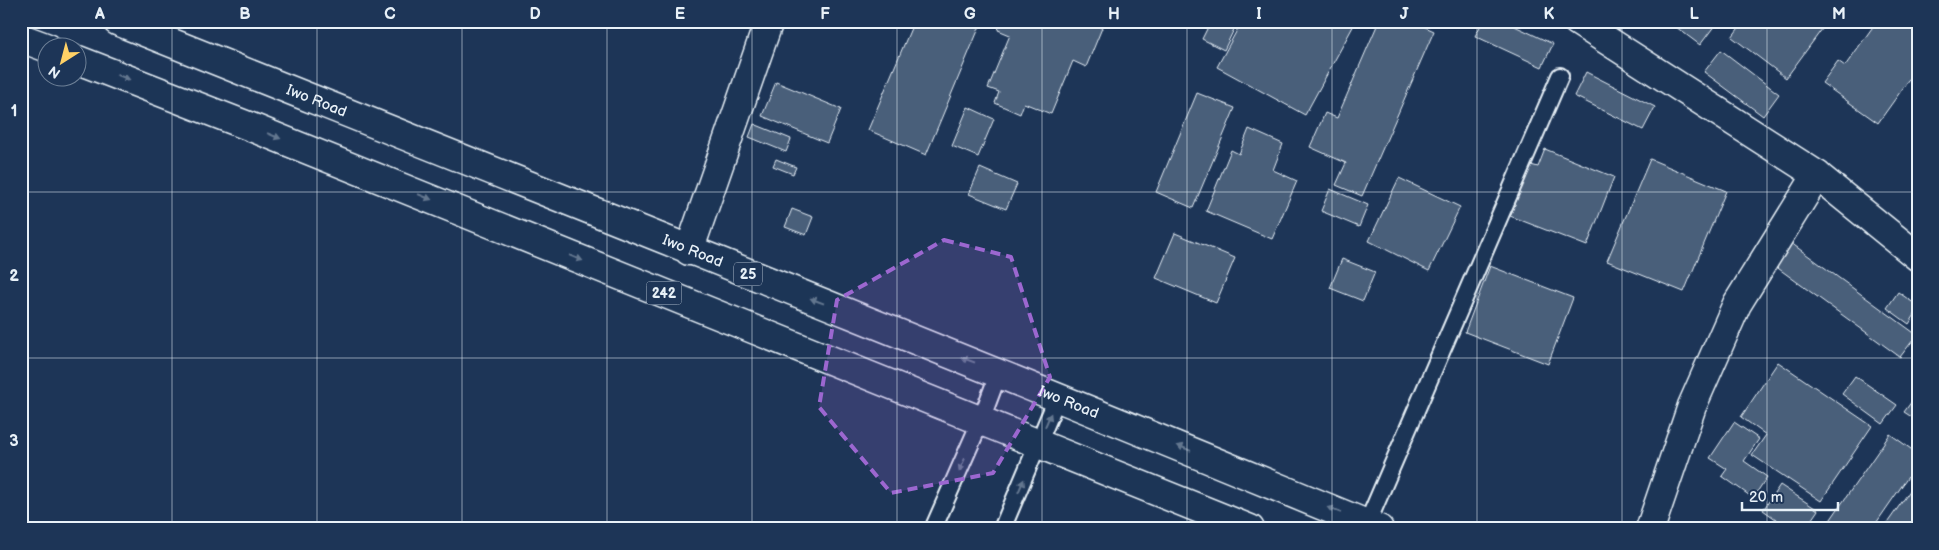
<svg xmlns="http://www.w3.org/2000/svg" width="1939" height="550" viewBox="0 0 1939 550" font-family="'Balsamiq Sans',sans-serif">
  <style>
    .building { fill: #495e7a; stroke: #e8f1f8 }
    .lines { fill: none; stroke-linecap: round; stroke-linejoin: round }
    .lane-casing { stroke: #e8f1f8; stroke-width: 20 }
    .street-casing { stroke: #e8f1f8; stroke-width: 31 }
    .primary-casing { stroke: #e8f1f8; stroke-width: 31 }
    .lane { stroke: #1d3557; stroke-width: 16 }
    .street { stroke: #1d3557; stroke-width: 28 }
    .primary { stroke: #1d3557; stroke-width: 28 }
    .oneway { fill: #64778f }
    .marked { fill: #9c67d0; fill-opacity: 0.2; stroke: #9c67d0; stroke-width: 4; stroke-dasharray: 10 6; stroke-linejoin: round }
    .grid { fill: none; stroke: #e8f1f8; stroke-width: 1; stroke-opacity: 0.55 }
    .labels { text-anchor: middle; stroke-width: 4; stroke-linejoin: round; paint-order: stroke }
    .shield { fill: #1d3557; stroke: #abb9c8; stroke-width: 1 }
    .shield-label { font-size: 14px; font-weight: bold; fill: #e8f1f8 }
    .street-label { font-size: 15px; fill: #e8f1f8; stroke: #1d3557 }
    .neatline { fill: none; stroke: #e8f1f8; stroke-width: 2 }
    .grid-label { font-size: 16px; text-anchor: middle; font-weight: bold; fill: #e8f1f8 }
  </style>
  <rect width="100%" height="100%" fill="#1d3557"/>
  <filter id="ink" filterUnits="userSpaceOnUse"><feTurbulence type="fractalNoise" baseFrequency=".02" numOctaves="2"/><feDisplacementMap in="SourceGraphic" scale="10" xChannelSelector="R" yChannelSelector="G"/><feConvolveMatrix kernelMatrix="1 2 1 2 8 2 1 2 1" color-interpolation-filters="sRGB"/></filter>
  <g filter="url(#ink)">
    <!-- building -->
    <g class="building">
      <polygon points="914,21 982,21 926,155 868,130"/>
      <polygon points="1001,21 1088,21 1102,28 1086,67 1073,61 1051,114 1024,103 1020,114 995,103 999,92 988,88 1010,35 998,30"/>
      <polygon points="1211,21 1238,21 1224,50 1202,39"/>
      <polygon points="1242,21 1356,21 1305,115 1217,67"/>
      <polygon points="1379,21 1412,21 1434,31 1362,196 1336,185 1346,163 1310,147 1325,113 1337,118"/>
      <polygon points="1483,21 1504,21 1553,44 1542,67 1475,36"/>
      <polygon points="1668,21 1718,21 1700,45"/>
      <polygon points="1744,21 1828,21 1786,78 1732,37"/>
      <polygon points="1877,21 1918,21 1918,67 1878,123 1822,83 1838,61 1845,66"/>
      <polygon points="1721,50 1779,94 1763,116 1704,72"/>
      <polygon points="1586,72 1655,107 1643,130 1574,96"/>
      <polygon points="776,82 841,109 827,143 762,116"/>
      <polygon points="1197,93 1235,108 1193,208 1156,192"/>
      <polygon points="968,107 994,119 978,157 952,146"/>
      <polygon points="754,124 791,139 786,152 749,137"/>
      <polygon points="1249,129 1283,144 1273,170 1297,181 1272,239 1206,211 1231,150 1239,154"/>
      <polygon points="1545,149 1614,177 1587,246 1510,216 1531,165 1538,167"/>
      <polygon points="776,159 796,167 793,174 773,166"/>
      <polygon points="1650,159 1726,191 1684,292 1607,261"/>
      <polygon points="980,168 1017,184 1006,209 969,194"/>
      <polygon points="1399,178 1460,207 1429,271 1369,241"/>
      <polygon points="1330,189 1368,205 1359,227 1321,211"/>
      <polygon points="792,209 813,217 806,235 785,227"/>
      <polygon points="1175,233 1235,258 1216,303 1156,278"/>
      <polygon points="1791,243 1917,335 1900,357 1775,266"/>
      <polygon points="1342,259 1375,272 1363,301 1330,288"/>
      <polygon points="1490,266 1573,298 1548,364 1465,332"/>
      <polygon points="1898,292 1918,306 1918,310 1909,324 1887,308"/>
      <polygon points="1778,362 1872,426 1821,501 1752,455 1766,435 1741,417"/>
      <polygon points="1855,376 1897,405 1883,424 1842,394"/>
      <polygon points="1918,393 1918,421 1904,412"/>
      <polygon points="1734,422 1759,439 1744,461 1767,477 1753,498 1722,476 1727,469 1710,458"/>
      <polygon points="1890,434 1918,454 1918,529 1883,529 1916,482 1908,477 1872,529 1824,529"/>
      <polygon points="1780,485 1818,510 1805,529 1790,529 1763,510"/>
    </g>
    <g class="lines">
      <defs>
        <g id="lane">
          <polyline points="1367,524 1560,76"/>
          <polyline points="933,529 981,420 999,372"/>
          <polyline points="1002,529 1058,396"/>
        </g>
        <g id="street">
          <polyline points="1577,21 1817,175 1918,257"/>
          <polyline points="689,251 769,21"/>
          <polyline points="1650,529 1692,406 1737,304 1817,175"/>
        </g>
        <g id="primary">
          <path id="s1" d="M117,21C538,189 960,356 1379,529"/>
          <polyline points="21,38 48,48"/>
          <polyline points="78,60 256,129 1250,529"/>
        </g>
      </defs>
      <!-- lane casing -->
      <use href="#lane" class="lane-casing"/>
      <!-- street casing -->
      <use href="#street" class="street-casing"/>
      <!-- primary casing -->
      <use href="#primary" class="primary-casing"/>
      <!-- lane -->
      <use href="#lane" class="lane"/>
      <!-- street -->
      <use href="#street" class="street"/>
      <!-- primary -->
      <use href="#primary" class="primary"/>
    </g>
    <!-- one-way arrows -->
    <defs><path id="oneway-solid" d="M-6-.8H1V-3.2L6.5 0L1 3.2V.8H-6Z" transform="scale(1.25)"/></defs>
    <g class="oneway">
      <use href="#oneway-solid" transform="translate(123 77) rotate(21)"/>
      <use href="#oneway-solid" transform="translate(274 136) rotate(22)"/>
      <use href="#oneway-solid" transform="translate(425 197) rotate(22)"/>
      <use href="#oneway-solid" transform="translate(576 258) rotate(22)"/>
      <use href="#oneway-solid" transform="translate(817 301) rotate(-159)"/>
      <use href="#oneway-solid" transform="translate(968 360) rotate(-159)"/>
      <use href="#oneway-solid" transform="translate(1048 420) rotate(-67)"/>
      <use href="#oneway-solid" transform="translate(1184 448) rotate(-158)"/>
      <use href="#oneway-solid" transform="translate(962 465) rotate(114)"/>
      <use href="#oneway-solid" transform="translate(1021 486) rotate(-67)"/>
      <use href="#oneway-solid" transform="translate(1334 510) rotate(-158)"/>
    </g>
  </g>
  <!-- marked area -->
  <path class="marked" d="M944,240L1011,257L1050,377L993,473L891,493L819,407L837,300Z"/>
  <!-- grid -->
  <path class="grid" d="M172,21V529M317,21V529M462,21V529M607,21V529M752,21V529M897,21V529M1042,21V529M1187,21V529M1332,21V529M1477,21V529M1622,21V529M1767,21V529M21,192H1918M21,358H1918"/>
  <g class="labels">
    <!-- shield labels -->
    <g class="shield">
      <rect x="734" y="262.5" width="28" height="23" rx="4"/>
      <rect x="646.5" y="281.5" width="35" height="23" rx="4"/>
    </g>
    <g class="shield-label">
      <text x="748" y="279">25</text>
      <text x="664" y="298">242</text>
    </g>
    <!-- street labels -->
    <g class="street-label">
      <text dy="5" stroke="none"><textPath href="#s1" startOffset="215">Iwo Road</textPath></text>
      <text dy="5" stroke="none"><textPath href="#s1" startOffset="620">Iwo Road</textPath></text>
      <text dy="5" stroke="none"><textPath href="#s1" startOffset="1025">Iwo Road</textPath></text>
    </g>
  </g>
  <!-- margin -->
  <rect width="1939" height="550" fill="none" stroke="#1d3557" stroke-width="55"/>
  <!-- north arrow -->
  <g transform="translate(62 62) rotate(216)"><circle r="24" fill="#1d3557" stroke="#6e8097"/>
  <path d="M0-4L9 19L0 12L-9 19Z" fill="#ffd166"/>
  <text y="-8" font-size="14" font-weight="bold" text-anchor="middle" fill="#e8f1f8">N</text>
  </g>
  <!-- scale -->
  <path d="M1742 502v8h96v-8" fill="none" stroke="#e8f1f8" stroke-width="2.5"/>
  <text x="1749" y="502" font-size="15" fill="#e8f1f8" stroke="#1d3557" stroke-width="4" paint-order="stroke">20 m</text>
  <rect x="28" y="28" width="1884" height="494" class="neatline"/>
  <g class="grid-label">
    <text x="100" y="19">A</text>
    <text x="245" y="19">B</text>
    <text x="390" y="19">C</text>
    <text x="535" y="19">D</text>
    <text x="680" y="19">E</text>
    <text x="825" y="19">F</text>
    <text x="970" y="19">G</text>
    <text x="1114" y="19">H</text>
    <text x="1259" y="19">I</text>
    <text x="1404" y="19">J</text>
    <text x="1549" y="19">K</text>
    <text x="1694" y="19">L</text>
    <text x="1839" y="19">M</text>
    <text x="14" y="116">1</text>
    <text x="14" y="281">2</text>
    <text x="14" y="446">3</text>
  </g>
</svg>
